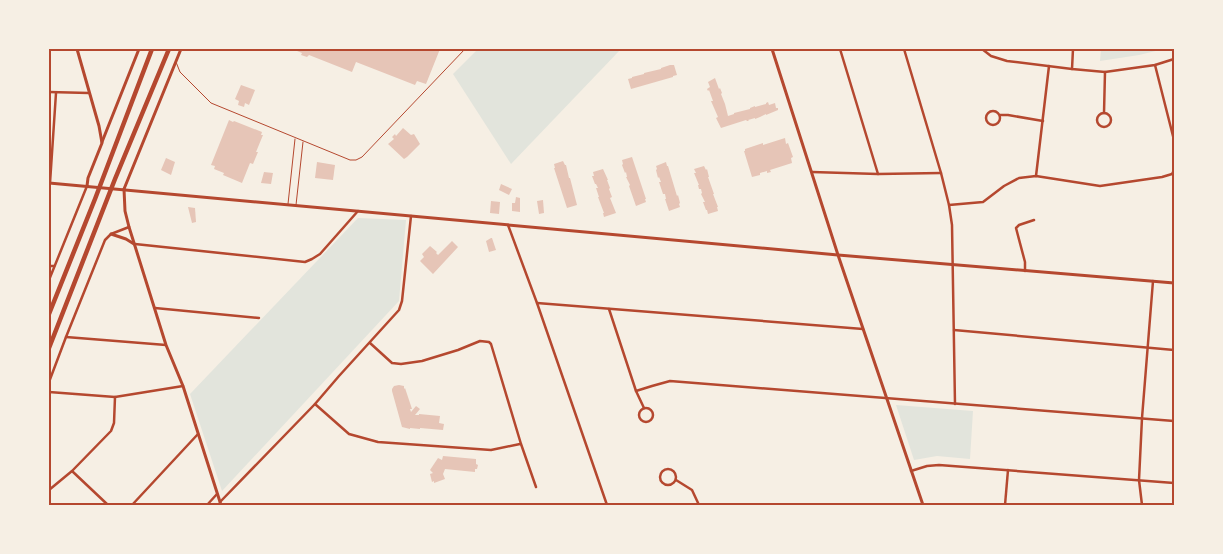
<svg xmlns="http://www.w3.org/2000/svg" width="1223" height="554" viewBox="0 0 1223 554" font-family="'Fira Sans Condensed',sans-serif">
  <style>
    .green { fill: #e2e4dc }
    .building { fill: #e6c5b7 }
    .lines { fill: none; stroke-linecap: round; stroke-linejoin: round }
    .service { stroke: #b5482f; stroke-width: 1 }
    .minor { stroke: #b5482f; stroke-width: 2.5 }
    .tertiary { stroke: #b5482f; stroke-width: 3 }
    .secondary { stroke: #b5482f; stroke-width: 3 }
    .motorway { stroke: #b5482f; stroke-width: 4.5 }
    .neatline { fill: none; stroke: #b5482f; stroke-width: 2 }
  </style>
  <rect width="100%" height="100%" fill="#f6efe4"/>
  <!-- green -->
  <g class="green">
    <polygon points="478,49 621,49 511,164 453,74"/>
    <polygon points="1101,49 1164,49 1139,55 1100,61"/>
    <polygon points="358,218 406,220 399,301 222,491 190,394"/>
    <polygon points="896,405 973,411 970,459 937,456 914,460"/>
  </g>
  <!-- building -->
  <g class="building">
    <polygon points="292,49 440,49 426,84 417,81 415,85 356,62 352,72 309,55 307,57 301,55 302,53"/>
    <polygon points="670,65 674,65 677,75 673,76 673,77 631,89 628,79 632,78 632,77 644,74 644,73 661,69 661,68"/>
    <polygon points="715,78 719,89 720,88 722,93 721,94 725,104 728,116 734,114 734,113 750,109 750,108 755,106 755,107 766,104 766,103 768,102 769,105 775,103 776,108 778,108 778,110 766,115 766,114 760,117 755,119 755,118 748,120 749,121 747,121 746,120 721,128 716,118 718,117 711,101 713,101 709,90 708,91 707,89 710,87 708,82"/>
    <polygon points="241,85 255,90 249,105 245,103 244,107 238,105 239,101 235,99"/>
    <polygon points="229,120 233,122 234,121 262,132 261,135 263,135 256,152 258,152 253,164 250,163 242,183 223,175 224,173 214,169 215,166 211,165"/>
    <polygon points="403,128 411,135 414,134 420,144 407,157 404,159 388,144 394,139 392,137 395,134 396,136"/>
    <polygon points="785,138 786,144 788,143 793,157 791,158 792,163 770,170 771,172 767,173 767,171 760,173 760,175 752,177 744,151 745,151 745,149 763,143 763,145"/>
    <polygon points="632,157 646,199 645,199 646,202 636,206 629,186 630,185 626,177 627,177 626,172 625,173 622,165 623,164 622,160"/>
    <polygon points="166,158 175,162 171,175 161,170"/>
    <polygon points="563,161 565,165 566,165 569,178 570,178 577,205 567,208 554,168 555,168 554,164"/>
    <polygon points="317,162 335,165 333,180 315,178"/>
    <polygon points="666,162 667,166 668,166 677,196 678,195 680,203 679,204 680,207 669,211 665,199 666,199 665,194 663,194 659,182 661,182 659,177 658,178 656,170 657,169 656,166"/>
    <polygon points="704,166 706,170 707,169 709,177 708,177 714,194 713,194 718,207 717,207 718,211 708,214 707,210 706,210 703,202 705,202 701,194 702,193 701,189 699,189 698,185 699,185 694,173 696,173 694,169"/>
    <polygon points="603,169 608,180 607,180 610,188 609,189 612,197 610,198 616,213 604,217 603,213 604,213 598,197 599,197 596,188 598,188 596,184 595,184 592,176 594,176 593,172"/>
    <polygon points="264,172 273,173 271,184 261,183"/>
    <polygon points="501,184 512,189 509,195 499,190"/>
    <polygon points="516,197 520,198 520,212 512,211 512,203 515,203"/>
    <polygon points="543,200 544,213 539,214 537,201"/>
    <polygon points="491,201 500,202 499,214 490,213"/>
    <polygon points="188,207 195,208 196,222 192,223"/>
    <polygon points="491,238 492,238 496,250 489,252 486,241"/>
    <polygon points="452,241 458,247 433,274 420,261 424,257 422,254 430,246 437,252 436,253 438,255"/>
    <polygon points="399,385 404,386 404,389 405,388 412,409 410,409 411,412 416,406 420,409 415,415 419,415 419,414 440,416 439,423 444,424 443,430 420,428 420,429 410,428 410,429 402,427 392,391 392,389 394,386"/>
    <polygon points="443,456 476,459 476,464 478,465 477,469 475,469 475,472 445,469 443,474 445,479 434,483 434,481 432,482 430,474 433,473 430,470 438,458 442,460"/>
  </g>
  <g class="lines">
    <!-- service -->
    <g class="service">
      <polyline points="176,62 180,72 211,103 350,160 356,160 362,157 465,49"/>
      <polyline points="288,204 295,139"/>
      <polyline points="296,205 303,142"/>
    </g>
    <!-- minor -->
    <g class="minor">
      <polyline points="840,49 878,174"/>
      <polyline points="904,49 941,173 949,205 952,225 955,404"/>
      <polyline points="982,49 991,56 1007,61 1072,69 1105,72 1155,65 1174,59"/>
      <polyline points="1155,65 1174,140"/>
      <polyline points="1072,69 1073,49"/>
      <polyline points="49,92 89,93"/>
      <circle cx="993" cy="118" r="7"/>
      <polyline points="1104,113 1105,72"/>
      <circle cx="1104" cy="120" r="7"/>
      <polyline points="1000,115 1008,115 1043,121"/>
      <polyline points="812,172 878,174 941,173"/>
      <polyline points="1036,176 1049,66"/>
      <polyline points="50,183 56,93"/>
      <polyline points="949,205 983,202 1004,186 1019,178 1036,176 1100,186 1162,177 1172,174 1174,170"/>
      <polyline points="508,225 537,303 607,505"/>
      <polyline points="135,244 305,262 312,259 320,254 358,211"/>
      <polyline points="49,266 54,266"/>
      <polyline points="1025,271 1025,262 1016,228 1019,225 1034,220"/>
      <polyline points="49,280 87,186"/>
      <polyline points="537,303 863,329"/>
      <polyline points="155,308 259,318"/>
      <polyline points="609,309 636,391 644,408"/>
      <polyline points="954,330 1174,350"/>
      <polyline points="66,337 166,345"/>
      <polyline points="370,343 392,363 401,364 422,361 458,350 480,341 489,342 491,344 521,444 536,487"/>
      <polyline points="49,382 66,337 105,240 111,234 129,227"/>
      <polyline points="636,391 652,386 670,381 1174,421"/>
      <polyline points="49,392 115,397 183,386"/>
      <polyline points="315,404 349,434 378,442 491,450 520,444"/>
      <circle cx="646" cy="415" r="7"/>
      <circle cx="668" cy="477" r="8"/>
      <polyline points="72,471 108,505"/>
      <polyline points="911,471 927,466 939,465 1174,483"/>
      <polyline points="676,480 692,490 699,505"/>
      <polyline points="49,490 72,471 111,431 114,423 115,397"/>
      <polyline points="220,502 315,404 339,376 399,310 402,301 411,216"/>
      <polyline points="132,505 198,434"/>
      <polyline points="207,505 217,494"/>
      <polyline points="1005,505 1008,470"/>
      <polyline points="1142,505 1139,480 1142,418 1153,281"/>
    </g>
    <!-- tertiary -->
    <g class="tertiary">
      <polyline points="102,142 139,49"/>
      <polyline points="124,189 181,49"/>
    </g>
    <!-- secondary -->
    <g class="secondary">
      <polyline points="77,49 99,126 102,143 88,178 87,186"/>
      <polyline points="772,49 838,255 923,505"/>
      <polyline points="49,183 838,255 1174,283"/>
      <polyline points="124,189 125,211 129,227 166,345 183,386 221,505"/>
      <polyline points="111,234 126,239 134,244"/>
    </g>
    <!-- motorway -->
    <g class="motorway">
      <polyline points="49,314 95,199 152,49"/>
      <polyline points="49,348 115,179 169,49"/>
    </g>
  </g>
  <!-- border -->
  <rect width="1223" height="554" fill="none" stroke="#f6efe4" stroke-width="100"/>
  <rect x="50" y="50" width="1123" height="454" class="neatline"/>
</svg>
